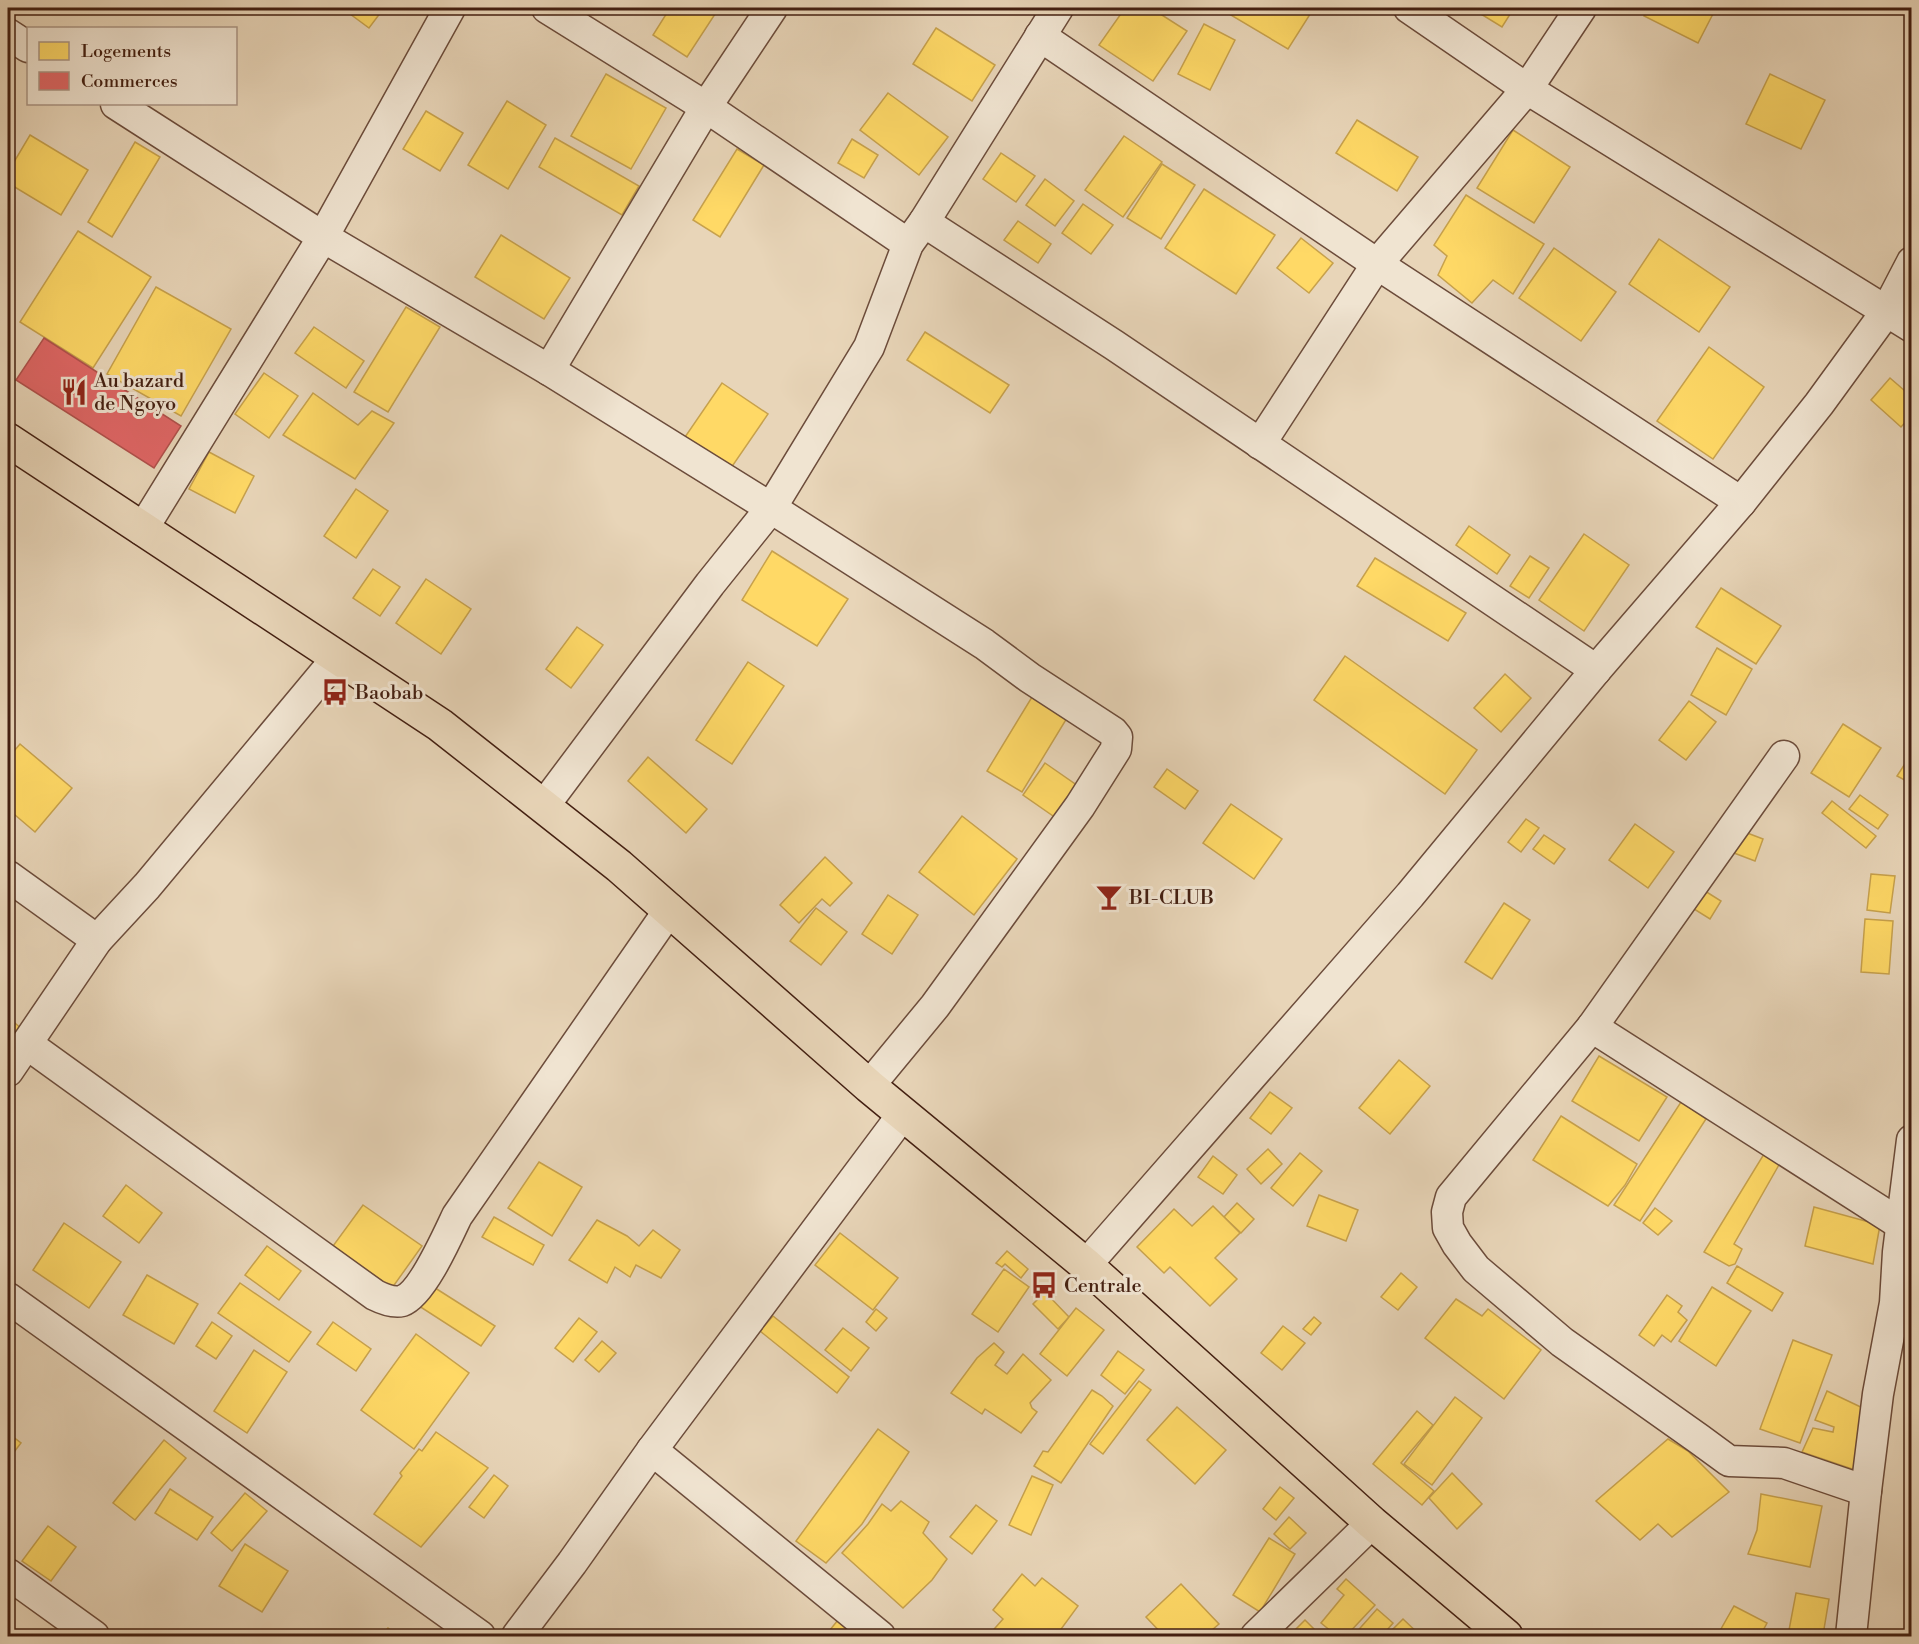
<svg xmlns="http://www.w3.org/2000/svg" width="1919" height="1644" viewBox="0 0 1919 1644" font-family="'Libre Bodoni',serif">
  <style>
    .homes { fill: #ffd966; stroke: #c7a14c; stroke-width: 1.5 }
    .shops { fill: #e06666; stroke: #b1514c; stroke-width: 1.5 }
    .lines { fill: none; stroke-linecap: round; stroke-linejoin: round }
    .street-casing { stroke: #6c4c3b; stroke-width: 33 }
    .highway-casing { stroke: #431f11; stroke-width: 36 }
    .street { stroke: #f0e4d1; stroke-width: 30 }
    .highway { stroke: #e8d5b8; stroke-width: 33 }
    .labels { text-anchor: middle; stroke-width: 6; stroke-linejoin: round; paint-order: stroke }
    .poi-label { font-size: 20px; fill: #431f11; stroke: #f0e4d1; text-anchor: start }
  </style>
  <rect width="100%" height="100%" fill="#e8d5b8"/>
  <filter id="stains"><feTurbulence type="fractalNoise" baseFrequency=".00333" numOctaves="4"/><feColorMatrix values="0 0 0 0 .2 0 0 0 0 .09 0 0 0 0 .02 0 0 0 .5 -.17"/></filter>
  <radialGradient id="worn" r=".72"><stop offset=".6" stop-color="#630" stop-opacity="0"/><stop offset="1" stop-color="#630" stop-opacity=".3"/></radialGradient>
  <!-- homes -->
  <g class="homes">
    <polygon points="342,8 384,8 369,28"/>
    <polygon points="670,8 719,8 687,57 653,35"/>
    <polygon points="1125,8 1151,8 1187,31 1153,81 1099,45"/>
    <polygon points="1219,8 1314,8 1288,49"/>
    <polygon points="1471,8 1514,8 1502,27"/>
    <polygon points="1649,8 1716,8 1698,43 1644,16"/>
    <polygon points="1204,24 1235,40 1210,90 1178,74"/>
    <polygon points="936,28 995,65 972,101 913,64"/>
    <polygon points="606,74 666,108 631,169 571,136"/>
    <polygon points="1770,74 1825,100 1801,149 1746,124"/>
    <polygon points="888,93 948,137 919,175 860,130"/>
    <polygon points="507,101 546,125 508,189 468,165"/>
    <polygon points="426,111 463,133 440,171 403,149"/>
    <polygon points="1357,120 1418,157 1397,191 1336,153"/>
    <polygon points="1513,130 1570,167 1534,223 1477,188"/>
    <polygon points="30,135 88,170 61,215 8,183 8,172"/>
    <polygon points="1124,136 1162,162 1123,217 1085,190"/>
    <polygon points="555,138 639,186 622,215 539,167"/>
    <polygon points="852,139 878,155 864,178 838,163"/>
    <polygon points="135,142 160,157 112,237 88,222"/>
    <polygon points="737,149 764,165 720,237 693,220"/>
    <polygon points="1001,153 1035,176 1016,202 983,179"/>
    <polygon points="1162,164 1195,185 1161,239 1127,218"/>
    <polygon points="1045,179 1074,201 1055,226 1026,205"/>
    <polygon points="1204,189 1275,235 1236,294 1165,248"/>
    <polygon points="1466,195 1544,244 1513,294 1493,280 1472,303 1438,275 1447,256 1434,245"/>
    <polygon points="1083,204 1113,225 1091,254 1062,233"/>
    <polygon points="1018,221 1051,244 1038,263 1004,240"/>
    <polygon points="78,231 151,277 93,368 20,322"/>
    <polygon points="501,235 570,278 544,319 475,277"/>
    <polygon points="1301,238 1333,263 1309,293 1277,268"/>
    <polygon points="1659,239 1730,287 1699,332 1629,284"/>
    <polygon points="1554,248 1616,292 1581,341 1519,298"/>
    <polygon points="156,287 231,329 181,416 107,374"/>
    <polygon points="406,307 440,327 388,412 354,392"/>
    <polygon points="314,327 364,361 346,388 295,353"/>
    <polygon points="925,332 1009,385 990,413 907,360"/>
    <polygon points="1709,347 1764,387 1713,459 1657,421"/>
    <polygon points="264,373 298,396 269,438 235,414"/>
    <polygon points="1890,378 1912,397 1912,415 1901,427 1871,400"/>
    <polygon points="722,383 768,414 731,468 685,437"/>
    <polygon points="313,393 358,425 372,411 394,423 355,479 283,435"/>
    <polygon points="209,452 254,476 235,513 189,489"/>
    <polygon points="356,489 388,511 356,558 324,536"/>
    <polygon points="1469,526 1510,555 1497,574 1456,545"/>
    <polygon points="1584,534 1629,565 1584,631 1539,600"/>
    <polygon points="772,551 848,599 817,646 742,600"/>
    <polygon points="1530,556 1549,568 1529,598 1510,586"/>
    <polygon points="1375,558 1466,613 1448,641 1357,586"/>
    <polygon points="373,569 400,587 380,616 353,598"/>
    <polygon points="426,579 471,609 441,654 396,623"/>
    <polygon points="1721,588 1781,626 1756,664 1696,627"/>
    <polygon points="577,627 603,645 571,688 546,669"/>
    <polygon points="1717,648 1752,669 1726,715 1691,695"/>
    <polygon points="1345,656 1477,750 1445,794 1314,700"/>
    <polygon points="748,662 784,686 732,764 696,740"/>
    <polygon points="1505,674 1531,698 1501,732 1474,708"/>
    <polygon points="1032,697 1067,718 1022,792 987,771"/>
    <polygon points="1689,701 1716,722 1686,760 1659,740"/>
    <polygon points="1843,724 1881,748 1849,797 1811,773"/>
    <polygon points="20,744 72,788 35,832 8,809 8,758"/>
    <polygon points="1912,753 1912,784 1897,776"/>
    <polygon points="648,757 707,809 686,833 628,781"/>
    <polygon points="1045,763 1078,786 1056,818 1023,795"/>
    <polygon points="1167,769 1198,791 1185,809 1154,787"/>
    <polygon points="1860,795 1888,815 1878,829 1849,809"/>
    <polygon points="1832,801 1876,836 1866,848 1822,813"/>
    <polygon points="1231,804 1282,839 1254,879 1203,843"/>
    <polygon points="962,816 1017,859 974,915 919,872"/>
    <polygon points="1526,819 1539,828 1521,852 1508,842"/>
    <polygon points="1635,824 1674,852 1648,888 1609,860"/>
    <polygon points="1742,831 1763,839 1755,861 1734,853"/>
    <polygon points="1544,835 1565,849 1554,864 1533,849"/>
    <polygon points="825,857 852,883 830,906 822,899 799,923 780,905"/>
    <polygon points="1871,874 1895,876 1890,913 1867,910"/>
    <polygon points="1705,891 1721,901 1710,919 1694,909"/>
    <polygon points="888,895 918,915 892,954 862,934"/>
    <polygon points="1504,903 1530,920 1492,979 1465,962"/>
    <polygon points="816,908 847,932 821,965 790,941"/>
    <polygon points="1865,919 1893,921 1889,974 1861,972"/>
    <polygon points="8,1017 23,1030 8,1048"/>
    <polygon points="1599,1056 1667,1097 1639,1141 1572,1101"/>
    <polygon points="1399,1060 1430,1086 1390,1134 1359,1108"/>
    <polygon points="1270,1092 1292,1108 1271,1134 1250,1118"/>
    <polygon points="1681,1102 1706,1119 1640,1221 1614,1205"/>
    <polygon points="1561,1116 1637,1164 1625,1185 1608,1206 1533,1160"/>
    <polygon points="1268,1149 1282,1164 1261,1184 1247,1169"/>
    <polygon points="1300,1153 1322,1171 1293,1206 1271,1188"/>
    <polygon points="1764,1154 1780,1163 1734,1244 1742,1249 1735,1264 1729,1266 1704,1252"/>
    <polygon points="1213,1156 1237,1175 1223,1194 1198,1177"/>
    <polygon points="539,1162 582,1187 552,1236 508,1208"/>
    <polygon points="126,1185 162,1213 139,1243 103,1216"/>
    <polygon points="1319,1195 1358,1210 1346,1241 1307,1226"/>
    <polygon points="1237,1203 1254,1219 1241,1233 1224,1217"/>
    <polygon points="363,1205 422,1246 392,1288 333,1246"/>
    <polygon points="1213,1206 1240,1233 1215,1258 1237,1279 1210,1306 1170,1267 1164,1273 1137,1247 1174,1209 1192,1226"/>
    <polygon points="1814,1207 1880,1225 1873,1264 1805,1246"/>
    <polygon points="1655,1208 1672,1221 1658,1235 1643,1223"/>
    <polygon points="494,1217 544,1245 533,1265 482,1237"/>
    <polygon points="597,1220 627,1236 639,1246 653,1230 680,1250 661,1278 636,1265 630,1277 615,1267 607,1283 569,1260"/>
    <polygon points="64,1223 121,1262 89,1308 33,1270"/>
    <polygon points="840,1233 898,1278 873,1310 815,1265"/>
    <polygon points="267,1246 301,1271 279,1300 245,1275"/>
    <polygon points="1007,1251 1028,1269 1021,1278 1005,1264 1002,1267 996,1263"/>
    <polygon points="1737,1266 1783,1293 1772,1311 1727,1283"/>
    <polygon points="1004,1269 1029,1287 998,1332 972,1314"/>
    <polygon points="1401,1273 1417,1287 1398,1310 1381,1297"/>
    <polygon points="147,1275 198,1304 174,1344 123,1315"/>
    <polygon points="240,1283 311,1332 289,1362 218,1313"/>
    <polygon points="432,1286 495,1326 481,1346 419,1306"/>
    <polygon points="1712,1287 1751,1311 1716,1366 1679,1341"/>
    <polygon points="1045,1292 1069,1317 1058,1329 1033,1304"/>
    <polygon points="1667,1295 1682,1306 1678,1312 1687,1320 1671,1342 1662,1335 1654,1346 1639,1335"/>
    <polygon points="1456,1299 1482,1316 1488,1309 1541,1350 1504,1399 1425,1338"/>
    <polygon points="1076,1308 1104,1330 1067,1376 1040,1354"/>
    <polygon points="876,1309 887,1318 876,1331 866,1322"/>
    <polygon points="773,1316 849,1377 837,1393 760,1331"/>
    <polygon points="1314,1317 1321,1323 1311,1335 1303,1329"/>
    <polygon points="579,1318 597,1332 573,1362 555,1348"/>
    <polygon points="212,1322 232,1336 216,1359 196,1346"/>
    <polygon points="333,1322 371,1349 356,1371 317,1344"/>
    <polygon points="1283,1326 1305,1343 1282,1370 1261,1353"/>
    <polygon points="843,1328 869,1348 851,1371 825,1350"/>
    <polygon points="416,1334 469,1373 414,1449 361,1410"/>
    <polygon points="1793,1340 1832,1355 1800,1443 1760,1429"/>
    <polygon points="602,1341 616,1353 599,1372 585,1360"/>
    <polygon points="994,1343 1004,1352 995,1365 1007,1374 1023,1354 1051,1380 1030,1403 1032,1408 1037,1412 1021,1433 985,1409 982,1414 951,1393 977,1358"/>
    <polygon points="254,1350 287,1372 247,1433 214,1411"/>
    <polygon points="1118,1351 1144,1370 1125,1394 1101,1375"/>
    <polygon points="1139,1381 1151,1390 1103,1454 1090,1444"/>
    <polygon points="1092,1390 1102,1396 1113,1406 1061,1483 1034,1466 1043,1451 1048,1452"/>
    <polygon points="1827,1391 1867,1410 1855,1470 1802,1452 1813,1428 1833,1432 1834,1427 1815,1420"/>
    <polygon points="1455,1397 1482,1418 1432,1485 1404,1464"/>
    <polygon points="1177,1407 1226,1450 1195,1484 1147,1440"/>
    <polygon points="1417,1411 1433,1425 1401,1463 1434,1491 1422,1505 1373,1464"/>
    <polygon points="878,1429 909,1452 862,1524 826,1563 796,1541"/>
    <polygon points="436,1432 488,1468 421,1547 374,1514 402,1476 400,1473 419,1449 422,1451"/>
    <polygon points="8,1433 21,1443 8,1460"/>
    <polygon points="1668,1439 1688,1451 1729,1492 1672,1537 1658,1524 1640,1540 1596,1501"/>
    <polygon points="164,1440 186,1458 135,1520 113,1503"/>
    <polygon points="1452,1473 1482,1504 1457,1529 1429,1498"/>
    <polygon points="494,1475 508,1486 484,1518 469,1507"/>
    <polygon points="1032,1476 1053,1485 1031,1535 1009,1525"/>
    <polygon points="1280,1487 1294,1498 1276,1520 1263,1509"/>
    <polygon points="170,1489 213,1517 197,1540 155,1513"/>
    <polygon points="245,1493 267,1511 232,1551 211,1533"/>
    <polygon points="1761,1494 1822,1506 1810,1567 1748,1554 1757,1530"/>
    <polygon points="901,1501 929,1522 923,1533 947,1559 932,1580 903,1608 842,1553 868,1524 882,1504 891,1511"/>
    <polygon points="976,1505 997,1521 972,1554 950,1537"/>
    <polygon points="1289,1517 1306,1533 1290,1549 1274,1534"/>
    <polygon points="48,1526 76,1547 51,1581 22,1561"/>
    <polygon points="1269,1538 1295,1554 1260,1612 1233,1595"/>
    <polygon points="245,1544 288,1571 262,1612 219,1586"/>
    <polygon points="1022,1574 1035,1586 1042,1578 1078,1606 1056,1636 988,1636 1003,1619 993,1610"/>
    <polygon points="1346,1579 1375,1605 1346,1636 1337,1636 1321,1623 1344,1595 1337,1589"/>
    <polygon points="1181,1584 1219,1624 1205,1636 1164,1636 1146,1617"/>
    <polygon points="1796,1593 1829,1599 1823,1635 1789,1630"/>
    <polygon points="1734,1606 1767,1623 1760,1636 1717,1636"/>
    <polygon points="1377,1609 1393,1623 1382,1636 1353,1636"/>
    <polygon points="1403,1619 1421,1636 1386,1636"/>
    <polygon points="838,1620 859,1636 825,1636"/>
    <polygon points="1305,1620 1321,1636 1304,1636 1296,1629"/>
    <polygon points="388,1628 399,1636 381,1636"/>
  </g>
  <!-- shops -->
  <polygon class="shops" points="44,338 181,426 154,468 16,380"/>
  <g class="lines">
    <defs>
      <g id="street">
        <polyline points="547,8 706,107 908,244"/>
        <polyline points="1409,8 1527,89 1912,327"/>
        <polyline points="8,34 28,47"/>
        <polyline points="1040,36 1377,264 1741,502"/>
        <polyline points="116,104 323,237 549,370 771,508 984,644 1030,678 1113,732 1117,737 1116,749 1080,806 935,1006 869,1086"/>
        <polyline points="924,222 1114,345 1596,670"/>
        <polyline points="549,370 706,107 772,8"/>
        <polyline points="1260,444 1377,264 1527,89 1581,8"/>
        <polyline points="142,530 323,237 450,8"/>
        <polyline points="1784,756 1592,1027 1451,1197 1447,1212 1448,1228 1457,1244 1476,1269 1562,1342 1699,1439 1729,1461 1784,1463 1866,1491"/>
        <polyline points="543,807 710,584 771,508 869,347 908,244 924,222 1058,8"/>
        <polyline points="8,876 97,940"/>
        <polyline points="1592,1027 1902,1225"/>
        <path d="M27,1044L375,1295C383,1299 393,1303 402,1301C422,1294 448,1235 457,1216L670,909"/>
        <polyline points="8,1071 97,940 147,886 337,658"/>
        <polyline points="1086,1265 1410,895 1596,670 1741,502 1819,404 1886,312 1912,262"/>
        <polyline points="8,1298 480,1636"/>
        <polyline points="652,1450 880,1636"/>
        <polyline points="8,1574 94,1636"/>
        <polyline points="517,1636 572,1563 652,1450 903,1114"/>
        <polyline points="1256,1636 1372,1523"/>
        <polyline points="1851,1636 1866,1491 1878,1394 1895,1303 1898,1252 1912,1140"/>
      </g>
      <polyline id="highway" points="8,440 440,725 619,866 869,1086 1086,1265 1372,1523 1506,1636"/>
    </defs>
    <!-- street casing -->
    <use href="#street" class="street-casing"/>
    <!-- highway casing -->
    <use href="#highway" class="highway-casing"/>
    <!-- street -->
    <use href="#street" class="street"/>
    <!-- highway -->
    <use href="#highway" class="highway"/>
  </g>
  <!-- icons -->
  <defs>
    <symbol id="restaurant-bare" viewBox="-9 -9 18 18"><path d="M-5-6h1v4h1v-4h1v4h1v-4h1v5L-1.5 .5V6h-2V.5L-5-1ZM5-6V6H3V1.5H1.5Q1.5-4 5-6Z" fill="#8f2418" stroke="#f0e4d1" stroke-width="2.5" paint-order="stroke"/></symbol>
    <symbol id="bus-bare" viewBox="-9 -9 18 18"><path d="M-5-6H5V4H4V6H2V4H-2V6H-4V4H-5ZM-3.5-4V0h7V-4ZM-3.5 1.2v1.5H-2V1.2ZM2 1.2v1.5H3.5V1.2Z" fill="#8f2418" stroke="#f0e4d1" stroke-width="2.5" paint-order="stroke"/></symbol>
    <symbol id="bar-bare" viewBox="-9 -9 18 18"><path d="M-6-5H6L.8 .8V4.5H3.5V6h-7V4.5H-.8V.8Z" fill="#8f2418" stroke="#f0e4d1" stroke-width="2.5" paint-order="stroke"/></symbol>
  </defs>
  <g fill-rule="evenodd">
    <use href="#restaurant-bare" x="55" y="373" width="38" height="38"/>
    <use href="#bus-bare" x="316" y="673" width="38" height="38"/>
    <use href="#bar-bare" x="1090" y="878" width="38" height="38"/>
    <use href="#bus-bare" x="1025" y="1266" width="38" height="38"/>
  </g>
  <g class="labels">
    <!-- poi labels -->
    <g class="poi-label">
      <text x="94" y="387">Au bazard<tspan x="94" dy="23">de Ngoyo</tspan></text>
      <text x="355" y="699">Baobab</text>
      <text x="1129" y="904">BI-CLUB</text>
      <text x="1064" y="1292">Centrale</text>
    </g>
  </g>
  <!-- margin -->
  <rect width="1919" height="1644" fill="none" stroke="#e8d5b8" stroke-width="30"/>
  <rect x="9" y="9" width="1901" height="1626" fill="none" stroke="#431f11" stroke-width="3"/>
  <rect x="15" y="15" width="1889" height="1614" fill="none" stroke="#431f11" stroke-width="1.5"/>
  <!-- legend -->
  <rect x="27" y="27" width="210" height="78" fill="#f0e4d1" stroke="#ab9584" stroke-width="1.5"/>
  <rect x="39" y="42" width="30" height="18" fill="#ffd966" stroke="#ab9584" stroke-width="1.5"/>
  <text x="81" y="57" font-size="18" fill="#431f11">Logements</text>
  <rect x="39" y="72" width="30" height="18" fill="#e06666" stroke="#ab9584" stroke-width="1.5"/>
  <text x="81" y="87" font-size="18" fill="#431f11">Commerces</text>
  <rect width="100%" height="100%" filter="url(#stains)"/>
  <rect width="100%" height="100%" fill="url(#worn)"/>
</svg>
